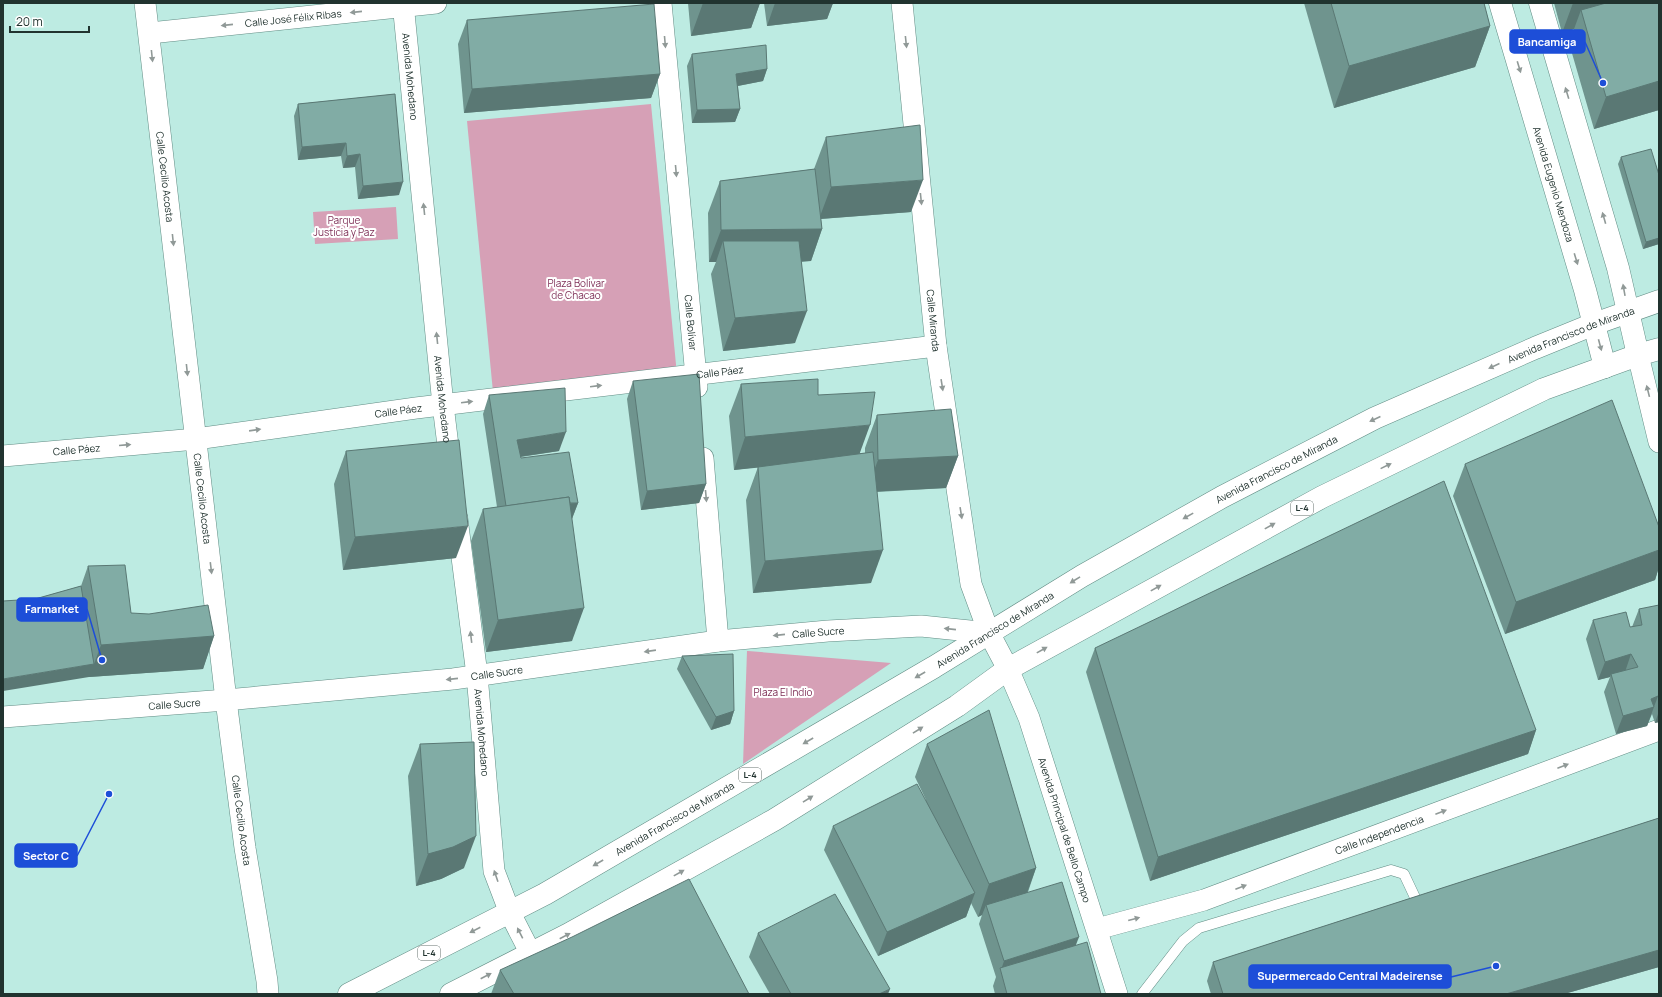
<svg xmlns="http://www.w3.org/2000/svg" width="1662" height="997" viewBox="0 0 1662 997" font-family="Manrope,sans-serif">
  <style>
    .green { fill: #d6a0b6 }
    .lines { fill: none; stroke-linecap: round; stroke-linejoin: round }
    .service-casing { stroke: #618c84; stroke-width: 11 }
    .minor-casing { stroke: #618c84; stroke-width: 22 }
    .tertiary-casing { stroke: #618c84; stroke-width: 23 }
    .primary-casing { stroke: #618c84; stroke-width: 23 }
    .service { stroke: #fff; stroke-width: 10 }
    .minor { stroke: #fff; stroke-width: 21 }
    .tertiary { stroke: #fff; stroke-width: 22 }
    .primary { stroke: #fff; stroke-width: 22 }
    .wall { fill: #6f948e }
    .shaded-wall { fill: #5a7874 }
    .building { fill: #81aca5; stroke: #5a7874 }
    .oneway { fill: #909997 }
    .labels { text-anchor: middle; stroke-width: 4; stroke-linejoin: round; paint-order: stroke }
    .shield { fill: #fff; stroke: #64706d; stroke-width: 1 }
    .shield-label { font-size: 9px; font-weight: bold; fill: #21332f }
    .street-label { font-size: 10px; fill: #21332f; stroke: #fff }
    .park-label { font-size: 10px; fill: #7f3057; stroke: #fff }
    .leader { fill: none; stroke: #1d4ed8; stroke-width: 1.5 }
    .callout-dot { fill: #1d4ed8; stroke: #fff; stroke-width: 1.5 }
    .callout { fill: #1d4ed8; stroke: #1d4ed8; stroke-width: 1.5 }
    .callout-label { font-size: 11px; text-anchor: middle; font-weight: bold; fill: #fff }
  </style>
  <rect width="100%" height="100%" fill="#bdebe2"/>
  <!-- green -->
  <g class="green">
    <polygon points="651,104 677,375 493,392 467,121"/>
    <polygon points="396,207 398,239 315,244 313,212"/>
    <polygon points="747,651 748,651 891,663 743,764"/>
  </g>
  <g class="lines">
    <defs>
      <polyline id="service" points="1142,994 1183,941 1199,928 1391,870 1404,874 1420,908"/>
      <g id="minor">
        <path id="s1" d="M145,3L226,700L245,848L267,981L268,994"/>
        <path id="s2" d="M403,3L443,405L451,470"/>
        <path id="s3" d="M661,3L697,387"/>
        <path id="s4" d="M902,3L936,346L971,584L989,633L1008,669L1029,718L1117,994"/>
        <path id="s5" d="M150,33L436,3"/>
        <polyline points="1638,355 1659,442"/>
        <path id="s6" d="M3,456L196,439L416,408L936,346"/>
        <polyline points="703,458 718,641"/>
        <path id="s7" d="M457,518L477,675L494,871L510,913L531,954"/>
        <path id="s8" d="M3,717L226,700L453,679L718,641L828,631L921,626L989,633"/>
        <path id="s9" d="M1097,929L1204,900L1659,730"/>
      </g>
      <g id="tertiary">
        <path id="s10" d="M1500,3L1585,290L1605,367"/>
        <polyline points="1540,3 1618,268 1638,355"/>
      </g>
      <g id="primary">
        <path id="s11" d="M349,994L545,894L934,667L1082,576L1222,497L1375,418L1535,348L1594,324L1659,301"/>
        <polyline points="451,994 567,935 774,820 957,706 1008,669 1322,497 1544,389 1638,355 1659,349"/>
      </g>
    </defs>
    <!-- service casing -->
    <use href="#service" class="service-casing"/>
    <!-- minor casing -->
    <use href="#minor" class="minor-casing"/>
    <!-- tertiary casing -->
    <use href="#tertiary" class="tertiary-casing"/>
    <!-- primary casing -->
    <use href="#primary" class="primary-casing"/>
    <!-- service -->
    <use href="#service" class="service"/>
    <!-- minor -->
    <use href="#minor" class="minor"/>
    <!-- tertiary -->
    <use href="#tertiary" class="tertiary"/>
    <!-- primary -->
    <use href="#primary" class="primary"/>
  </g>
  <!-- wall -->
  <g class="wall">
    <polygon points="688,3 760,3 751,28 691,36"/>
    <polygon points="764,3 833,3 827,19 767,26"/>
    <polygon points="1304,3 1484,3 1490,26 1475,67 1334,108"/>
    <polygon points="1554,3 1659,3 1659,110 1594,129 1569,43 1574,29 1562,33"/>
    <polygon points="467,20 660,74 651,98 464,113 458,44"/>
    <polygon points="692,54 767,69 763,81 738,86 740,109 735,122 692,123 687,66"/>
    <polygon points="395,94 399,195 358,199 355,167 343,168 341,156 298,160 294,116 298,104"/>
    <polygon points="826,137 911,212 821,219 822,229 811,261 802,262 795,343 723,351 711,274 716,262 709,262 708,213 720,181 814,169"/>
    <polygon points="1621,157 1659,244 1643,249 1618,164"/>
    <polygon points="633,381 706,484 699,503 641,510 627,399"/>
    <polygon points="741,384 818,395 860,453 865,453 865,448 877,415 958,456 946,488 877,492 871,583 753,593 746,500 758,467 734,470 729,416"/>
    <polygon points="489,395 559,451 521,457 521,458 578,503 572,519 572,641 486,652 471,541 483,509 497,507 483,414"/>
    <polygon points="346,451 456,558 343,570 334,484"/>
    <polygon points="1465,464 1659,527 1659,567 1655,580 1505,634 1453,496"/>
    <polygon points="88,566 131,613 214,636 203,669 89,677 35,599 81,586"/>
    <polygon points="1659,606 1659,722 1655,723 1652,714 1647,726 1616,734 1604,692 1610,677 1598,680 1586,639 1593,620 1630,627 1632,627 1639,609"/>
    <polygon points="1095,648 1536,730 1528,754 1150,881 1086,672"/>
    <polygon points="682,656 734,711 730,724 711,730 677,669"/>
    <polygon points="420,744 464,868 441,879 416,886 408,776"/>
    <polygon points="927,744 1036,868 1028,892 1075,945 1101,994 995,994 993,986 996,977 979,924 982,915 978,917 971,903 966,917 878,956 824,850 833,826 926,800 915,777"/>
    <polygon points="1659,818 1659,967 1564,994 1211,994 1207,981 1213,962"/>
    <polygon points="758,933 888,994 770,994 749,957"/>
    <polygon points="500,970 749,994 491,994"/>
  </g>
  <!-- shaded-wall -->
  <g class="shaded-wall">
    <polygon points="703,3 760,3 751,28 691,36"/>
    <polygon points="775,3 833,3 827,19 767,26"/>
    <polygon points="1573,3 1659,3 1581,10 1574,29 1562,33"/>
    <polygon points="1490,26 1475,67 1334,108 1349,66"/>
    <polygon points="767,69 763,81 732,87 736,74"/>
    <polygon points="660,74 651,98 464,113 472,89"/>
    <polygon points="1659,81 1659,110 1594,129 1606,97"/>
    <polygon points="740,109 735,122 692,123 697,110"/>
    <polygon points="346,143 341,156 298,160 302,147"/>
    <polygon points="360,154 355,167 343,168 347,156"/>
    <polygon points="923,180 911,212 819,219 831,187"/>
    <polygon points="403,182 399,195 358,199 363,186"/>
    <polygon points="822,229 811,261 726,262 723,241 716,262 709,262 721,230"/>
    <polygon points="1659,238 1659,244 1643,249 1646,242"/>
    <polygon points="807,311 795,343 723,351 735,318"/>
    <polygon points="870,425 858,458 734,470 745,437"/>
    <polygon points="566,432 559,451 511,458 517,440"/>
    <polygon points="958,456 946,488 866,492 878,460"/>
    <polygon points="706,484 699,503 641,510 647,491"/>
    <polygon points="578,503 571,521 506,509"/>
    <polygon points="468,526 456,558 343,570 355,537"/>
    <polygon points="883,550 871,583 753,593 765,561"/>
    <polygon points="1659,550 1659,567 1655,580 1505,634 1516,602"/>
    <polygon points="584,608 572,641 486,652 498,620"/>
    <polygon points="214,636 203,669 89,677 3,691 3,679 94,664 101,645"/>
    <polygon points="1631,654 1625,672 1611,674 1610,677 1598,680 1605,662"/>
    <polygon points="1658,696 1647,726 1616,734 1623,716 1651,699"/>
    <polygon points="734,711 730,724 711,730 716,717"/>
    <polygon points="1659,711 1659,722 1655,723"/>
    <polygon points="1536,730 1528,754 1150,881 1158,857"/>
    <polygon points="476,836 464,868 441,879 416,886 428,854"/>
    <polygon points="1036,868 1024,901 986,905 982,915 978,917 989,884"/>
    <polygon points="975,893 966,917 878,956 887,932"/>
    <polygon points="1079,937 1072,955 1001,970 1004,961"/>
    <polygon points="1659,950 1659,967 1564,994 1506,994"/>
    <polygon points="890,989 888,994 879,994"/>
  </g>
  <!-- building -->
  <g class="building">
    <polygon points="1331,3 1484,3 1490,26 1349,66"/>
    <polygon points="1606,3 1659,3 1659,81 1606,97 1581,10"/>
    <polygon points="654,4 660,74 472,89 467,20"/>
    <polygon points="766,45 767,69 736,74 740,109 697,110 692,54"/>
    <polygon points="395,94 403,182 363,186 360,154 347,156 346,143 302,147 298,104"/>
    <polygon points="920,125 923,180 831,187 826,137"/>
    <polygon points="1651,149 1659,175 1659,238 1646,242 1621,157"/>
    <polygon points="815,169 822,229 721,230 720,181"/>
    <polygon points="723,241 799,241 807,311 735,318"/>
    <polygon points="699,374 706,484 647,491 633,381"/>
    <polygon points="818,379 818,395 875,392 870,425 745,437 741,384"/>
    <polygon points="565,388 566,432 517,440 521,458 569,452 578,503 570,503 569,497 506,506 489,395"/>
    <polygon points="1612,400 1659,527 1659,550 1516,602 1465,464"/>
    <polygon points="951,409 958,456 878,460 877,415"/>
    <polygon points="459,440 468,526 355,537 346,451"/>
    <polygon points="873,452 883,550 765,561 758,467"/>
    <polygon points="1444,481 1536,730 1158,857 1095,648"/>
    <polygon points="569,497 584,608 498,620 483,509"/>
    <polygon points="125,565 131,613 149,614 208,605 214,636 101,645 88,566"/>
    <polygon points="81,586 94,664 3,679 3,601 35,599"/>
    <polygon points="1659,605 1659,698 1658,696 1651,699 1654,707 1623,716 1611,674 1638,667 1631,654 1605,662 1593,620 1626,612 1630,627 1642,625 1639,609"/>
    <polygon points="733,654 734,711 716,717 682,656"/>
    <polygon points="989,710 1036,868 989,884 927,744"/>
    <polygon points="474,742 476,836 453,847 428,854 420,744"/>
    <polygon points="917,784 975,893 887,932 833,826"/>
    <polygon points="1659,818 1659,950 1506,994 1223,994 1213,962"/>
    <polygon points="689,879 749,994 514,994 500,970 572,937"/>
    <polygon points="1062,882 1079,937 1004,961 986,905"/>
    <polygon points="835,894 890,989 879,994 791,994 758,933"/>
    <polygon points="1087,942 1101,994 1007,994 1000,968"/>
  </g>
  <!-- one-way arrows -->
  <defs><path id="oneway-solid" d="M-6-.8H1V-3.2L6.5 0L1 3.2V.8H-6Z"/></defs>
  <g class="oneway">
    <use href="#oneway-solid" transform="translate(356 12) rotate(174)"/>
    <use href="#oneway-solid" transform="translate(227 25) rotate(174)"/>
    <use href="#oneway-solid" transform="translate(665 42) rotate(85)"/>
    <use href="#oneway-solid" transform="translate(906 42) rotate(84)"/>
    <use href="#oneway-solid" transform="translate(152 56) rotate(84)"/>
    <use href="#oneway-solid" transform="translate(1519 67) rotate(73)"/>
    <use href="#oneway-solid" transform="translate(1567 93) rotate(-107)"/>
    <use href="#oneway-solid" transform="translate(676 171) rotate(85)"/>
    <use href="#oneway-solid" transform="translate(921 199) rotate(84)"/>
    <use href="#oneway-solid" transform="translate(424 209) rotate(-96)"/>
    <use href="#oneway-solid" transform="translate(1604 218) rotate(-106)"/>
    <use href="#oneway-solid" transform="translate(173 240) rotate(84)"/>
    <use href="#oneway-solid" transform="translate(1576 259) rotate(73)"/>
    <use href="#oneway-solid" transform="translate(1624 290) rotate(-100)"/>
    <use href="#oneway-solid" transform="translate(437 338) rotate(-96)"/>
    <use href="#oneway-solid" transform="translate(1600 345) rotate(75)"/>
    <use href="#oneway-solid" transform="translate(1494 366) rotate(156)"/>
    <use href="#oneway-solid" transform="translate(187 370) rotate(84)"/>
    <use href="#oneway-solid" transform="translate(942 385) rotate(81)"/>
    <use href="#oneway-solid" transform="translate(596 386) rotate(-7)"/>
    <use href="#oneway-solid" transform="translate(1648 391) rotate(-104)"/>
    <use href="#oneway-solid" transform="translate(467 402) rotate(-7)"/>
    <use href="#oneway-solid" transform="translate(1375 419) rotate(155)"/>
    <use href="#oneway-solid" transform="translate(255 430) rotate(-8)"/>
    <use href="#oneway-solid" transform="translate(125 445) rotate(-5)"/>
    <use href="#oneway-solid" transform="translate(1386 466) rotate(-26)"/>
    <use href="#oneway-solid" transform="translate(706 496) rotate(85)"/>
    <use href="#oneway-solid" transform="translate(961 513) rotate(81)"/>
    <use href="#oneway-solid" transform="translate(1188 516) rotate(151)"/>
    <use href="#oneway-solid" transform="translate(1270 526) rotate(-29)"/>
    <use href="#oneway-solid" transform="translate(211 568) rotate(83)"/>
    <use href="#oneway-solid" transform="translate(1075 580) rotate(148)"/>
    <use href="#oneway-solid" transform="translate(1156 588) rotate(-29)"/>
    <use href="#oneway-solid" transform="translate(950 629) rotate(-174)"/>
    <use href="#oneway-solid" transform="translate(779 635) rotate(174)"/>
    <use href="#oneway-solid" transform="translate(471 637) rotate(-97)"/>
    <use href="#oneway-solid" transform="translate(1042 650) rotate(-29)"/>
    <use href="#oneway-solid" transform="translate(650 651) rotate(172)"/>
    <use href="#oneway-solid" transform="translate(920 675) rotate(150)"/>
    <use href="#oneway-solid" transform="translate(452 679) rotate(174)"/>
    <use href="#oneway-solid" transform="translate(918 730) rotate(-32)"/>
    <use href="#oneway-solid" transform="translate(808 741) rotate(150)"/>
    <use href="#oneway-solid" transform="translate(1563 766) rotate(-21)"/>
    <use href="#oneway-solid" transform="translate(808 799) rotate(-32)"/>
    <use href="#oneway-solid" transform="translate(1441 812) rotate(-21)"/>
    <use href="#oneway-solid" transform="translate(598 863) rotate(150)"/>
    <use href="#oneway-solid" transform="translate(679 873) rotate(-29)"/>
    <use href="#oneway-solid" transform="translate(496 876) rotate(-109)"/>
    <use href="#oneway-solid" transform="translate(1241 887) rotate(-21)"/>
    <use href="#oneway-solid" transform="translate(1134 919) rotate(-15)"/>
    <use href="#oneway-solid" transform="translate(475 930) rotate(153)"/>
    <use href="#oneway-solid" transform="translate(520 933) rotate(-117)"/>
    <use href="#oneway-solid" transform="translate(565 936) rotate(-28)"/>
    <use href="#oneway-solid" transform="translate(486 976) rotate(-27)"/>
  </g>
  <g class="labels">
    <!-- shield labels -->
    <g class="shield">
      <rect x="1291" y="501" width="22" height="14" rx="3"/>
      <rect x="739" y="768" width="22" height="14" rx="3"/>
      <rect x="418" y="946" width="22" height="14" rx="3"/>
    </g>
    <g class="shield-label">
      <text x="1302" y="511">L-4</text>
      <text x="750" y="778">L-4</text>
      <text x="429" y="956">L-4</text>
    </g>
    <!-- street labels -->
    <g class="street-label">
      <text dy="4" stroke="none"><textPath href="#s5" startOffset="144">Calle José Félix Ribas</textPath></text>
      <text dy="4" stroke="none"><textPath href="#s2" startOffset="74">Avenida Mohedano</textPath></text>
      <text dy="4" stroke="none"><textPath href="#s1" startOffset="175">Calle Cecilio Acosta</textPath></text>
      <text dy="4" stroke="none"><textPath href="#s10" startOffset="189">Avenida Eugenio Mendoza</textPath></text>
      <text dy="4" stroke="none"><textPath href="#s4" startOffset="319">Calle Miranda</textPath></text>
      <text dy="4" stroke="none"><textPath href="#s3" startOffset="321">Calle Bolívar</textPath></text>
      <text dy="4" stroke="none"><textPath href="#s11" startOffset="1390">Avenida Francisco de Miranda</textPath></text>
      <text dy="4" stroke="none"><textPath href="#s6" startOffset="722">Calle Páez</textPath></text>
      <text dy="4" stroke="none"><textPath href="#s2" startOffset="398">Avenida Mohedano</textPath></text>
      <text dy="4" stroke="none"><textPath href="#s6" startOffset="398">Calle Páez</textPath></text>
      <text dy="4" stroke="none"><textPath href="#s6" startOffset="74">Calle Páez</textPath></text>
      <text dy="4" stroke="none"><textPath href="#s11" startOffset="1066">Avenida Francisco de Miranda</textPath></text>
      <text dy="4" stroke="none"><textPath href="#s1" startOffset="499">Calle Cecilio Acosta</textPath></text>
      <text dy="4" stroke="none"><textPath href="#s11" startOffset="742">Avenida Francisco de Miranda</textPath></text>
      <text dy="4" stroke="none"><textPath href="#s8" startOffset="820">Calle Sucre</textPath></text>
      <text dy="4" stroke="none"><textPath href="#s8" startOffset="496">Calle Sucre</textPath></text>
      <text dy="4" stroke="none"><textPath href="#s8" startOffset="172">Calle Sucre</textPath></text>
      <text dy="4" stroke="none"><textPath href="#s7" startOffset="216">Avenida Mohedano</textPath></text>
      <text dy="4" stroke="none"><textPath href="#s11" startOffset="370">Avenida Francisco de Miranda</textPath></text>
      <text dy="4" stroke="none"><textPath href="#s1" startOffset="823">Calle Cecilio Acosta</textPath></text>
      <text dy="4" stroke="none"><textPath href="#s4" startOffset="849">Avenida Principal de Bello Campo</textPath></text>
      <text dy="4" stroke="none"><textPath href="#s9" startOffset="298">Calle Independencia</textPath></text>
    </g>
    <!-- park labels -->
    <g class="park-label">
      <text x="344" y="224">Parque<tspan x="344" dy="12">Justicia y Paz</tspan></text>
      <text x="576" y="287">Plaza Bolívar<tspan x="576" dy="12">de Chacao</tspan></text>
      <text x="783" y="696">Plaza El Indio</text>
    </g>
  </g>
  <!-- callouts -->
  <path class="leader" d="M1603 83L1585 42M102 660L87 609M109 794L77 856M1496 966L1451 977"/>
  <g class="callout-dot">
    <circle cx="1603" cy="83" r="4"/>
    <circle cx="102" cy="660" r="4"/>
    <circle cx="109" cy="794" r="4"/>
    <circle cx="1496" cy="966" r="4"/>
  </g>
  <g class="callout">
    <rect x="1510" y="30" width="75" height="23" rx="4"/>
    <rect x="17" y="598" width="70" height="23" rx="4"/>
    <rect x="15" y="844" width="62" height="23" rx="4"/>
    <rect x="1249" y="965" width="202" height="23" rx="4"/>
  </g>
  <g class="callout-label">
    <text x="1547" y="46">Bancamiga</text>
    <text x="52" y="613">Farmarket</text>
    <text x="46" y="860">Sector C</text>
    <text x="1350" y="980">Supermercado Central Madeirense</text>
  </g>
  <!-- border -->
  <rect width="1662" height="997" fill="none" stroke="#21332f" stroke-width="8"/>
  <!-- scale -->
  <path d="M10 26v6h79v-6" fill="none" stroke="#21332f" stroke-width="2"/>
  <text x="16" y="26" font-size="12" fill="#21332f" stroke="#ffffff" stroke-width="3" paint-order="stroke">20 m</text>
</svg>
